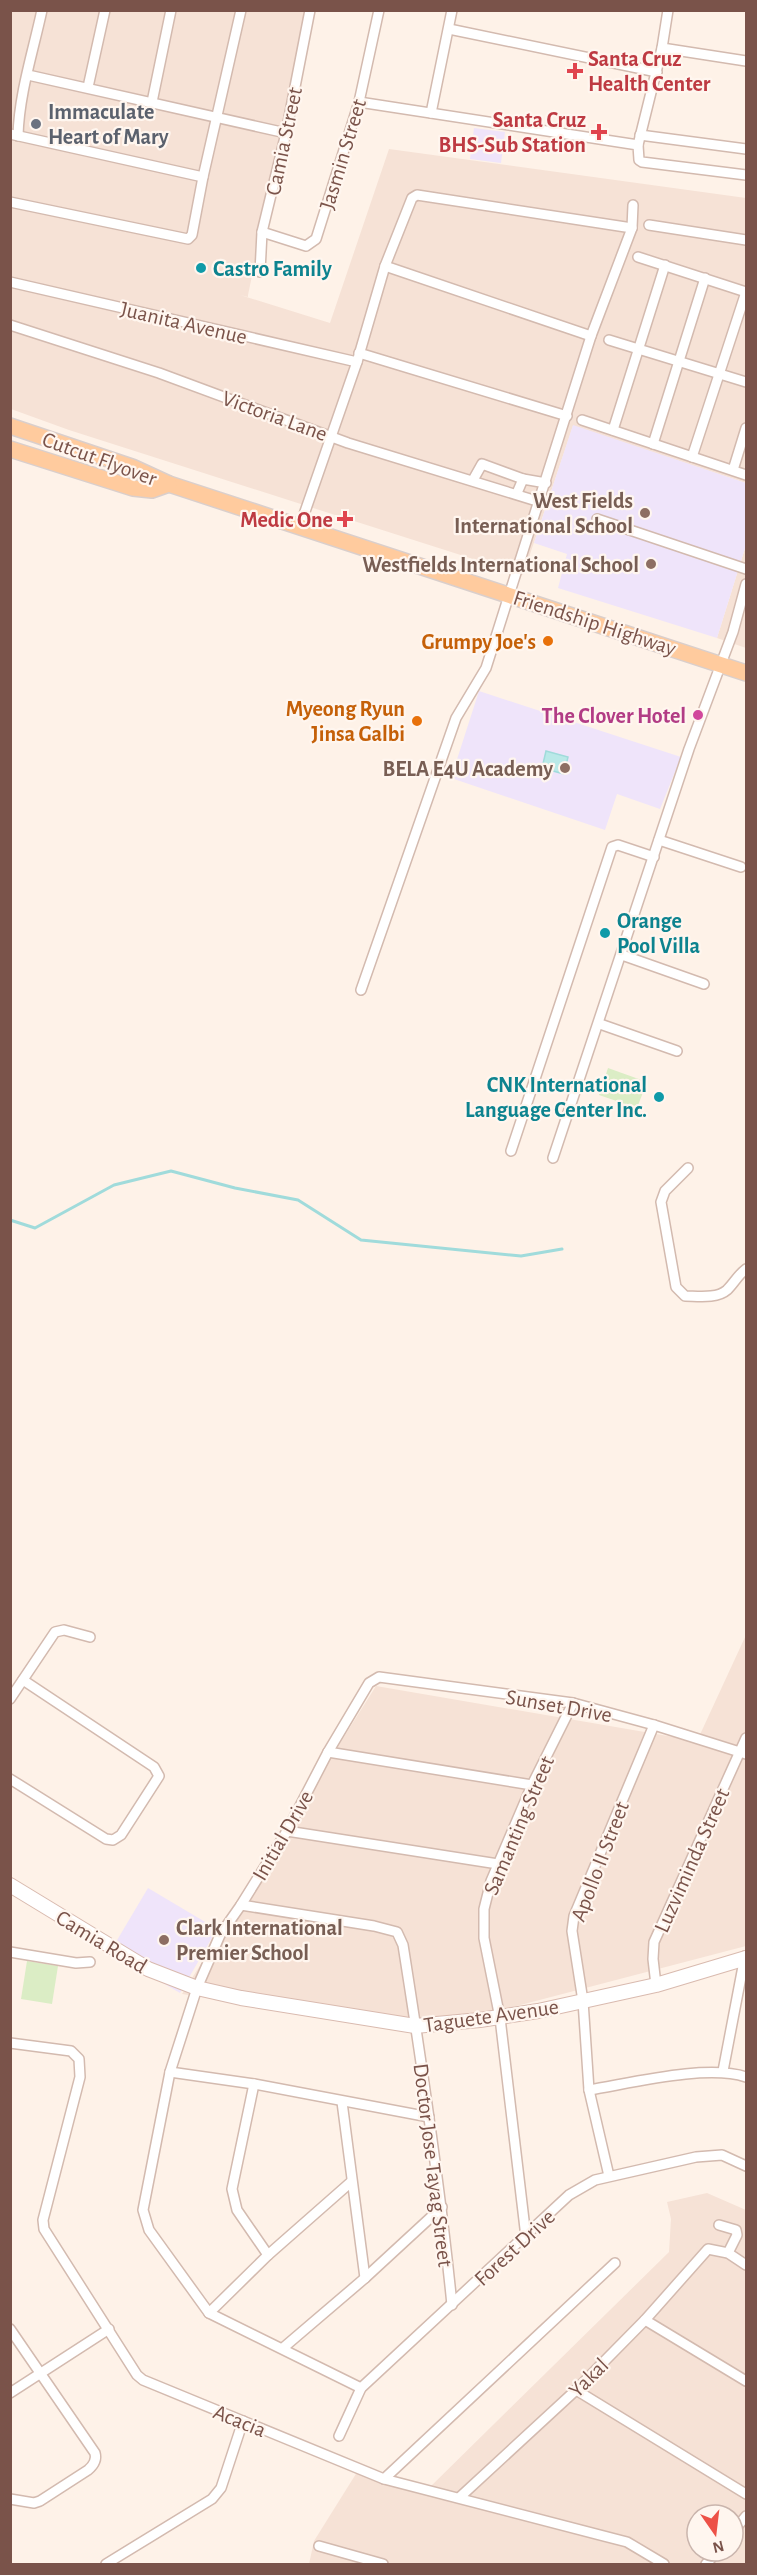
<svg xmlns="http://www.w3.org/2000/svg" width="757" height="2575" viewBox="0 0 757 2575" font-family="'Alegreya Sans',sans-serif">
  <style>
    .residential { fill: #f6e2d6; fill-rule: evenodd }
    .education { fill: #efe4fa }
    .green { fill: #dbedc5 }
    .water { fill: #bae9e8; stroke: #a0dbdb; stroke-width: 1.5 }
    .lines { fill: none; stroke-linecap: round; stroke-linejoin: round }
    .stream { stroke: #a0dbdb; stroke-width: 3 }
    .street-casing { stroke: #d3baaf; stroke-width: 12 }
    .secondary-casing { stroke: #d9baaf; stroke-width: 16 }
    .primary-casing { stroke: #dacfcc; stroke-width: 18 }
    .street { stroke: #fff; stroke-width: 9 }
    .secondary { stroke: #fff; stroke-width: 14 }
    .primary { stroke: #ffcb9e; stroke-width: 15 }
    .health-dot { fill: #e0444e; stroke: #fff6ef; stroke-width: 2 }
    .worship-dot { fill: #6b7280; stroke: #fff6ef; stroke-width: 2 }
    .culture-dot { fill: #0f9aa8; stroke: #fff6ef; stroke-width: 2 }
    .education-dot { fill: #8d6e63; stroke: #fff6ef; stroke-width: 2 }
    .food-dot { fill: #e8710a; stroke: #fff6ef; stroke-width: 2 }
    .hotel-dot { fill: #d1479c; stroke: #fff6ef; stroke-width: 2 }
    .labels { text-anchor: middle; stroke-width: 4.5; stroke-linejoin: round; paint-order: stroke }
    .health-label { font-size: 22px; font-weight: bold; fill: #be3a42; stroke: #fff6ef; text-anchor: end }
    .worship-label { font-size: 22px; font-weight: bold; fill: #5b616d; stroke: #fff6ef; text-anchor: start }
    .street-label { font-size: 22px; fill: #7a534a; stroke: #fff6ef }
    .culture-label { font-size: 22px; font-weight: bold; fill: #0d838f; stroke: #fff6ef; text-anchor: start }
    .education-label { font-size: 22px; font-weight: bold; fill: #785e54; stroke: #fff6ef; text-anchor: end }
    .food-label { font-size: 22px; font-weight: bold; fill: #c56008; stroke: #fff6ef; text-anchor: end }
    .hotel-label { font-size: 22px; font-weight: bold; fill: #b23c85; stroke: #fff6ef; text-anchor: end }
  </style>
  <rect width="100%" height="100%" fill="#fef2e8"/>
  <!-- residential -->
  <g class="residential">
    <polygon points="11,11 307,11 248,295 248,297 240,295 330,323 389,149 746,198 746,483 573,426 523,575 69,430 11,409"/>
    <polygon points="746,545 746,648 717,638"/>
    <polygon points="746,1635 746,1946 425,2030 182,1994 376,1686 697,1741"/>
    <path d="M707,2193L746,2210V2564H309L314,2541L359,2469L428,2489L669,2252L671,2219L667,2202ZM697,2515H733V2551H697Z"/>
  </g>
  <!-- education -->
  <g class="education">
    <polygon points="474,128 505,132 501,163 470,159"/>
    <polygon points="573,425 746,483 746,545 717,638 558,588 567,554 534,543"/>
    <polygon points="479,691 681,757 660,809 617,794 605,830 451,778"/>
    <polygon points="148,1888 217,1929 180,1993 110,1952"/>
  </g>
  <!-- green -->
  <g class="green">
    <polygon points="608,1068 647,1082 637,1108 599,1095"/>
    <polygon points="27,1961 58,1966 52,2004 21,1999"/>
  </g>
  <!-- water -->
  <polygon class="water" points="546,751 568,757 564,774 542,768"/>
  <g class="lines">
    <!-- stream -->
    <polyline class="stream" points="10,1220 35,1228 114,1185 171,1171 235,1188 298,1200 361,1240 521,1256 562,1249"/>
    <defs>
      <g id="street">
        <polyline points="449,29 657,72"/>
        <polyline points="662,48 746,61"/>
        <polyline points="28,75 286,133"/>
        <polyline points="88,87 105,10"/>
        <polyline points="152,102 171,10"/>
        <polyline points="359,102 638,145 639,160 642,162 746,175"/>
        <polyline points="431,113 452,10"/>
        <polyline points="10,134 203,177"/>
        <polyline points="640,135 746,149"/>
        <path d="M18,136C19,94 33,52 42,10"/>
        <polyline points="638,145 662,48 668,10"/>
        <polyline points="10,202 188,239 192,235 203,177 241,10"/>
        <polyline points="649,225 746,240"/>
        <polyline points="262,232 306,246 316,239 359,102 379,10"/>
        <polyline points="638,257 746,292"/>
        <polyline points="385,266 591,336"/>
        <polyline points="260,272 262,232 286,133 310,10"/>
        <polyline points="10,282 357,362"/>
        <polyline points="10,325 159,373 348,443 540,502"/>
        <polyline points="609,340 746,382"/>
        <polyline points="359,353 567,416"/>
        <polyline points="582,420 746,475"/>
        <polyline points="613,430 665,265"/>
        <polyline points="653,444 705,278"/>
        <polyline points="692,457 746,292"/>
        <polyline points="733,470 746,428"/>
        <polyline points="473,480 482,464 523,479"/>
        <polyline points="517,493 523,479 546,483"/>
        <polyline points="597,519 746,569"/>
        <polyline points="300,526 357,362 385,266 412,198 417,195 632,228"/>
        <polyline points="659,840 741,867"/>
        <polyline points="622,955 704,984"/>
        <polyline points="361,990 456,718 486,668 591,336 632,228 633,205"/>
        <polyline points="600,1024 677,1051"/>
        <polyline points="511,1151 612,847 618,845 654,857"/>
        <polyline points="553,1158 689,749 733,632 746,584"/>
        <path d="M688,1168L665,1191L661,1202L676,1287L685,1296C697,1296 717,1299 727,1290C734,1283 738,1275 746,1269"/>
        <polyline points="10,1699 55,1632 64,1630 90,1637"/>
        <polyline points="328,1752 532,1785"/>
        <polyline points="10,1779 106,1839 113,1840 121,1835 159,1776 154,1767 23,1680"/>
        <polyline points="287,1831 498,1864"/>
        <path d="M241,1905L374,1926L397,1932L403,1945C422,2065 440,2184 452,2305"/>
        <polyline points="10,1952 76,1963 90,1962"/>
        <polyline points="656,1985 653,1959 654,1942 746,1738"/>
        <polyline points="10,2043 71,2051 79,2059 80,2077 43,2220 44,2229 137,2375 143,2380 384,2479 627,2542 664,2564"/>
        <polyline points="723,2071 745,1956"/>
        <polyline points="170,2072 254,2084 429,2117"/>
        <polyline points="254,2084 232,2189 237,2210 268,2255 351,2182"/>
        <path d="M589,2090C632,2083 707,2064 746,2077"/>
        <polyline points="342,2102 365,2278"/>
        <polyline points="609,2176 589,2090 583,2001 572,1931 574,1916 654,1725"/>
        <polyline points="719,2225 736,2230 737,2235 728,2253"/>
        <polyline points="526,2237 500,2018 484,1938 484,1909 491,1881 532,1785 573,1703"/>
        <polyline points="209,2313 268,2255"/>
        <polyline points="645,2320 746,2381"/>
        <path d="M10,2329L95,2453C97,2460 94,2465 88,2470L40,2501L34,2503L10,2499"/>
        <polyline points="283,2348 365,2278 442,2207"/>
        <polyline points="361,2388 209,2313 149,2230 143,2210 170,2072 197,1988 220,1935 241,1905 287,1831 328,1752 369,1683 379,1677 573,1703 654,1725 746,1754"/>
        <polyline points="576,2390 746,2494"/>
        <polyline points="10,2393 109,2329"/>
        <polyline points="339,2436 361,2388 569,2195 595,2180 696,2157 722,2155 746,2166"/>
        <polyline points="384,2479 615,2263"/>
        <polyline points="460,2497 576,2390 645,2320 708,2249 728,2253 746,2265"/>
        <polyline points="733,2532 746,2516"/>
        <polyline points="319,2546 383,2564"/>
        <polyline points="106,2564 212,2499 221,2488 243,2421"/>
        <polyline points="706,2564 718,2551"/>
      </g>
      <polyline id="secondary" points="10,1885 148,1969 197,1988 241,1998 415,2026 480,2020 538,2011 656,1985 746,1958"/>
      <g id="primary">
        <polyline points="10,426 132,467 169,484 746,673"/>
        <polyline points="10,449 133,488 152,490 169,484"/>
      </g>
    </defs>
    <!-- street casing -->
    <use href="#street" class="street-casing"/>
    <!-- secondary casing -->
    <use href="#secondary" class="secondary-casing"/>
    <!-- primary casing -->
    <use href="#primary" class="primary-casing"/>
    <!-- street -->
    <use href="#street" class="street"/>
    <!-- secondary -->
    <use href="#secondary" class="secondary"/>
    <!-- primary -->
    <use href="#primary" class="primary"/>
  </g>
  <!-- markers -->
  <g class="health-dot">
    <path d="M572 62h6v6h6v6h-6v6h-6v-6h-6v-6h6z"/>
    <path d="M596 123h6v6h6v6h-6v6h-6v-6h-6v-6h6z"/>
    <path d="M342 510h6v6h6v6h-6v6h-6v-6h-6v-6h6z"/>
  </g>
  <circle class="worship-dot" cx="36" cy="124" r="6"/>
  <g class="culture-dot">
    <circle cx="201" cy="268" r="6"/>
    <circle cx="605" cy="933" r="6"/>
    <circle cx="659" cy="1097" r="6"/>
  </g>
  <g class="education-dot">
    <circle cx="645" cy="513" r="6"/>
    <circle cx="651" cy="564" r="6"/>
    <circle cx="565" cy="768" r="6"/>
    <circle cx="164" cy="1940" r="6"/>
  </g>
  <g class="food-dot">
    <circle cx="548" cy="641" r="6"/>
    <circle cx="417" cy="721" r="6"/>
  </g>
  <circle class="hotel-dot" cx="698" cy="715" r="6"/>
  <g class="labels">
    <!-- health labels -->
    <g class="health-label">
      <text x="588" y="66" text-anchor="start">Santa Cruz<tspan x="588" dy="25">Health Center</tspan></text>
      <text x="586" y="127">Santa Cruz<tspan x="586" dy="25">BHS-Sub Station</tspan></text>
      <text x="333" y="527">Medic One</text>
    </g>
    <!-- worship labels -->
    <g class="worship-label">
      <text x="48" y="119">Immaculate<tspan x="48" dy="25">Heart of Mary</tspan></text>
    </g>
    <!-- street labels -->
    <g class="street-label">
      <text transform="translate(283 141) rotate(-78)" y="8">Camia Street</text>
      <text transform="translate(342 154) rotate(-73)" y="8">Jasmin Street</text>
      <text transform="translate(184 322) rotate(13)" y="8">Juanita Avenue</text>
      <text transform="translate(275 415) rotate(20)" y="8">Victoria Lane</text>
      <text transform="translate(100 458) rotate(20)" y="8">Cutcut Flyover</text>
      <text transform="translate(595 622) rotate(18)" y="8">Friendship Highway</text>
      <text transform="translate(559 1705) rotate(10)" y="8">Sunset Drive</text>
      <text transform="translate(518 1825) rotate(-67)" y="8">Samanting Street</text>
      <text transform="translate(282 1835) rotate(-60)" y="8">Initial Drive</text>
      <text transform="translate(691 1860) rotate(-66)" y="8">Luzviminda Street</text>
      <text transform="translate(599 1861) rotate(-69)" y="8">Apollo II Street</text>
      <text transform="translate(102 1941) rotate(31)" y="8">Camia Road</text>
      <text transform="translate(491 2015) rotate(-8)" y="8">Taguete Avenue</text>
      <text transform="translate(434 2165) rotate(83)" y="8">Doctor Jose Tayag Street</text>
      <text transform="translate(514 2247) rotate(-43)" y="8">Forest Drive</text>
      <text transform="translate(588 2377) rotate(-45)" y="8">Yakal</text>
      <text transform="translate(240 2420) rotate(22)" y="8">Acacia</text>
    </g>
    <!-- culture labels -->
    <g class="culture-label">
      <text x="213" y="276">Castro Family</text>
      <text x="617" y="928">Orange<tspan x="617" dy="25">Pool Villa</tspan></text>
      <text x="647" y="1092" text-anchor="end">CNK International<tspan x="647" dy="25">Language Center Inc.</tspan></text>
    </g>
    <!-- education labels -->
    <g class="education-label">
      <text x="633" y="508">West Fields<tspan x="633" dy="25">International School</tspan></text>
      <text x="639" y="572">Westfields International School</text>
      <text x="553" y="776">BELA E4U Academy</text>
      <text x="176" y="1935" text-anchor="start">Clark International<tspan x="176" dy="25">Premier School</tspan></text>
    </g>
    <!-- food labels -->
    <g class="food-label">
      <text x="536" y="649">Grumpy Joe's</text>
      <text x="405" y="716">Myeong Ryun<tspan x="405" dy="25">Jinsa Galbi</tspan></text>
    </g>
    <!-- hotel labels -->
    <g class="hotel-label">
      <text x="686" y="723">The Clover Hotel</text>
    </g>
  </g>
  <!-- border -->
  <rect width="757" height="2575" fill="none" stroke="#7a534a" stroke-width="24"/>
  <!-- north arrow -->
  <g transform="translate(715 2533) rotate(166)"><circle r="28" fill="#fff6ef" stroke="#cab5ad" stroke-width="1.5"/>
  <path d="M0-4.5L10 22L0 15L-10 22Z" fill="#ed5147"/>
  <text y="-9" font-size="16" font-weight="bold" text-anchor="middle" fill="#7a534a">N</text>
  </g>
</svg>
